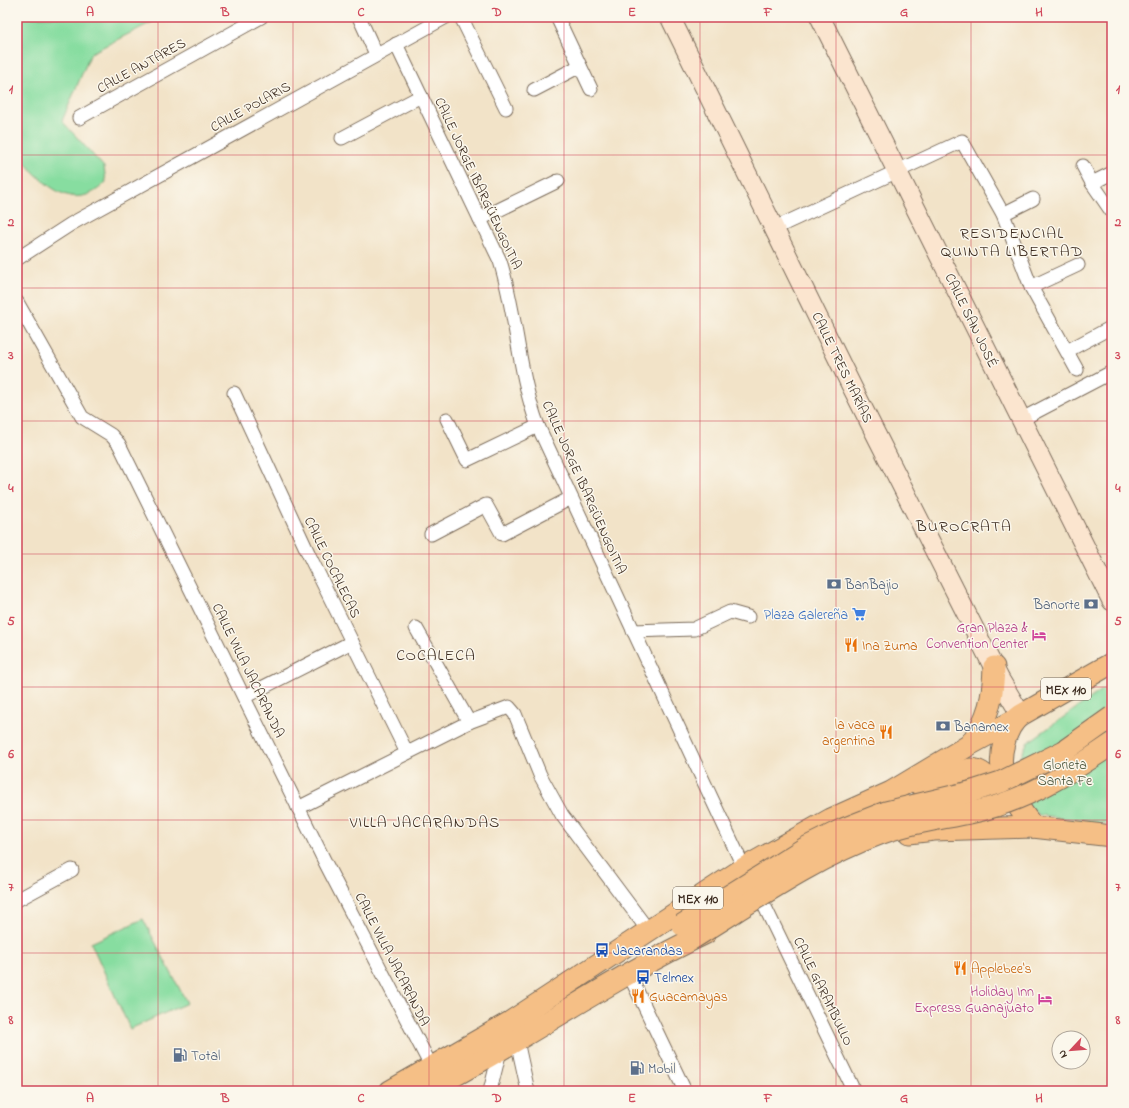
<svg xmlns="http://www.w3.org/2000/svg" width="1129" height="1108" viewBox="0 0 1129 1108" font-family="'Indie Flower',sans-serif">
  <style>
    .green { fill: #87dda0; stroke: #61845f }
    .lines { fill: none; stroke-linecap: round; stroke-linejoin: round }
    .street-casing { stroke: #7b6b5a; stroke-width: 15 }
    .secondary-casing { stroke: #7b6b5a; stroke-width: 21 }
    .primary-casing { stroke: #7b6b5a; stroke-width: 23 }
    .street { stroke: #fff; stroke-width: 13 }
    .secondary { stroke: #fbe5cf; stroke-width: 19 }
    .primary { stroke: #f5bf86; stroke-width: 21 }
    .primary-bridge-casing { stroke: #7b6b5a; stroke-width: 23; stroke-linecap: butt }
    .primary-bridge { stroke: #f5bf86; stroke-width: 21 }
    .grid { fill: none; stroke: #d1495b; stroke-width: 1; stroke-opacity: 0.55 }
    .labels { text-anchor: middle; stroke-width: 3; stroke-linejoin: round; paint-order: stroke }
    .shield { fill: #fbf7ec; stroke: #75685c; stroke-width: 1 }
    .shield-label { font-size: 13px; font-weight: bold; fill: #3b2a1e }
    .street-label { font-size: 14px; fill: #3b2a1e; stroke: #fbf7ec }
    .service-label { font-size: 14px; fill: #4e5e75; stroke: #fbf7ec; text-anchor: start }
    .shop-label { font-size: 14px; fill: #366cbe; stroke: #fbf7ec; text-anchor: end }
    .hotel-label { font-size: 14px; fill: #b23c85; stroke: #fbf7ec; text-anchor: end }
    .food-label { font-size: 14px; fill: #c56008; stroke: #fbf7ec; text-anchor: start }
    .park-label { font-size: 14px; fill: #4e573e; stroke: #fbf7ec }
    .transit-label { font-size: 14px; fill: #164399; stroke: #fbf7ec; text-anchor: start }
    .quarter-label { font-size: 16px; letter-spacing: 1px; fill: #3b2a1e; stroke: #fbf7ec }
    .neatline { fill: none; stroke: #d1495b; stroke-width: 1.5 }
    .grid-label { font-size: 13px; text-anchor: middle; font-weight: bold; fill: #d1495b }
  </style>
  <rect width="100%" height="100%" fill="#fbf7ec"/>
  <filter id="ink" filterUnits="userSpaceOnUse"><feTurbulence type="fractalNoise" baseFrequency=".025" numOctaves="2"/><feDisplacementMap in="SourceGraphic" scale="8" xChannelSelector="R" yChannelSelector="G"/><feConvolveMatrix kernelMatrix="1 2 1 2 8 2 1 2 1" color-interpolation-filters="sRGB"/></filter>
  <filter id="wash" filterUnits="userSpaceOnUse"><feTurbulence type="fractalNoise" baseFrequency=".012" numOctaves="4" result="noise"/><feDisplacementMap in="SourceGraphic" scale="16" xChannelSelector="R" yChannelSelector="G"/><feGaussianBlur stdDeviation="0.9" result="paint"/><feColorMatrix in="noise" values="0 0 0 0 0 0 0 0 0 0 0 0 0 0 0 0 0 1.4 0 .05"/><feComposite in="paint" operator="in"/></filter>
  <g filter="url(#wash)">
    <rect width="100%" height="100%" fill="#f2e3c8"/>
    <!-- green -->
    <g class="green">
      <path d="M17,17H162L91,53L62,121L104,167L106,182C72,217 41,181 17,154Z"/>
      <polygon points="1112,683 1112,824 1039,815 1024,802 1013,773 1027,743"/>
      <polygon points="143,919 187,1003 130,1029 91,943"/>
    </g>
  </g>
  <g filter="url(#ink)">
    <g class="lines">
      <defs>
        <g id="street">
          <polyline points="359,17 376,54"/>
          <polyline points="461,17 506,108"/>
          <polyline points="557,17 591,89"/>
          <path d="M396,44L500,261C517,315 518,373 538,426L744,868"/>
          <polyline points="534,90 580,66"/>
          <polyline points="79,118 261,17"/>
          <polyline points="342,138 421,96"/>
          <polyline points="1083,166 1092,183 1112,212"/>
          <polyline points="1092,183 1112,173"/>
          <polyline points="1003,214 1033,199"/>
          <polyline points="480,219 558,181"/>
          <polyline points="775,228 962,141 1003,214 1031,287 1077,370"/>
          <polyline points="17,259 71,224 446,17"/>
          <polyline points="1031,287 1078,265"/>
          <polyline points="17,302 82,417 111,435 119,444 326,864 432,1068"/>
          <polyline points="1067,351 1112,327"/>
          <polyline points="234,393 310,557 407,753"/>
          <polyline points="447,419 467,460 538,426"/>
          <polyline points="1022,419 1112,372"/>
          <polyline points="431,534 486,505 502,534 571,498"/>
          <polyline points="416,628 469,722"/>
          <polyline points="633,631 694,629 730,612 748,617"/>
          <polyline points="244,697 352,642"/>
          <polyline points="298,808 469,722 509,707 515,714 540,775 562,815 648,930"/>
          <polyline points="17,900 72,870"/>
          <polyline points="764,905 854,1091"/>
          <polyline points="629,974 685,1091"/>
          <polyline points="517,1041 528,1091"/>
          <polyline points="490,1091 500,1051"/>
        </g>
        <g id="secondary">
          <polyline points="670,17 853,389 1000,680 1021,715"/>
          <polyline points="820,17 1112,601"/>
        </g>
        <g id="primary">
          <path d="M971,743C989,717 993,698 994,667"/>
          <path d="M919,784L970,769C988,770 995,787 986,801"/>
          <path d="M1033,827C1014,801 994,777 1004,743C1007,732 1011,722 1021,715L1112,663"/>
          <polyline points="909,833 934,830 1033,827 1112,836"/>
          <polyline points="390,1091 510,1022 744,868 831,819 891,792 971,744 1015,720"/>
          <path d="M426,1091C522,1042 609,979 706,933"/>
        </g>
      </defs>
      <!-- street casing -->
      <use href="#street" class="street-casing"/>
      <!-- secondary casing -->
      <use href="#secondary" class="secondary-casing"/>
      <!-- primary casing -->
      <use href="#primary" class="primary-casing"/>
      <!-- street -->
      <use href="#street" class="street"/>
      <!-- secondary -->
      <use href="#secondary" class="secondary"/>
      <!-- primary -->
      <use href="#primary" class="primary"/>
      <defs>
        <g id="primary-bridge">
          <polyline points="682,925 805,848 843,829 886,812 970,792 1001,782 1064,751 1112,717"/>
          <path d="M690,940C752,902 812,859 880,834C911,822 943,819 974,812C1025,801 1070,773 1112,744"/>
        </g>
      </defs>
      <!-- primary-bridge casing -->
      <use href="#primary-bridge" class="primary-bridge-casing"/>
      <!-- primary-bridge -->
      <use href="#primary-bridge" class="primary-bridge"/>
    </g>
  </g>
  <!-- grid -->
  <path class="grid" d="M158,17V1091M293,17V1091M429,17V1091M564,17V1091M700,17V1091M836,17V1091M971,17V1091M17,155H1112M17,288H1112M17,421H1112M17,554H1112M17,687H1112M17,820H1112M17,953H1112"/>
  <!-- icons -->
  <defs>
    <symbol id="bank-bare" viewBox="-9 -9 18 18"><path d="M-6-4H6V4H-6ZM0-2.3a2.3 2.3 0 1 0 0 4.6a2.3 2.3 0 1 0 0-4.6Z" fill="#5c6f8a" stroke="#fbf7ec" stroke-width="2.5" paint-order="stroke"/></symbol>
    <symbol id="supermarket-bare" viewBox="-9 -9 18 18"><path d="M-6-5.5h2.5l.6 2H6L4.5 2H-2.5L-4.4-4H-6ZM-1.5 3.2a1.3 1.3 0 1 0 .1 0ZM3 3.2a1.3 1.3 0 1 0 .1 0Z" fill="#3f7fe0" stroke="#fbf7ec" stroke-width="2.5" paint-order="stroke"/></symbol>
    <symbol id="hotel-bare" viewBox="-9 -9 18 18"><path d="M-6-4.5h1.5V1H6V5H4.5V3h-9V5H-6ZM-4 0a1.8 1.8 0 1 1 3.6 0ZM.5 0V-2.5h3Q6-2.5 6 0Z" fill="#d1479c" stroke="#fbf7ec" stroke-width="2.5" paint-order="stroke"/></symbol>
    <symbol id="restaurant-bare" viewBox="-9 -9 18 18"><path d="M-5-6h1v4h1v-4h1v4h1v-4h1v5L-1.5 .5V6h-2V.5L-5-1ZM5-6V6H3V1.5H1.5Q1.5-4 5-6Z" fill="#e8710a" stroke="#fbf7ec" stroke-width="2.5" paint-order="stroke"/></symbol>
    <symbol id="bus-bare" viewBox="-9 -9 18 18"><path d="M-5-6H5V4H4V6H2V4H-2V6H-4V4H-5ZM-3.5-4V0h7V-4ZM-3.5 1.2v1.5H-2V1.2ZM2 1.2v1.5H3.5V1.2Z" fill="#1a4fb4" stroke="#fbf7ec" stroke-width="2.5" paint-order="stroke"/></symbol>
    <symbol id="fuel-bare" viewBox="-9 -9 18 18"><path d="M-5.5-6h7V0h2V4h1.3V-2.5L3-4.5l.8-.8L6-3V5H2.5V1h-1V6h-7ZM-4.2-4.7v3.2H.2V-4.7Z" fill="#5c6f8a" stroke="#fbf7ec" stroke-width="2.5" paint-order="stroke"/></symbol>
  </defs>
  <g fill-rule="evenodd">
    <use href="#bank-bare" x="824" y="574" width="20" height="20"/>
    <use href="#bank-bare" x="1081" y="594" width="20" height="20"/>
    <use href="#supermarket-bare" x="849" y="604" width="20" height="20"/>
    <use href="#hotel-bare" x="1029" y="625" width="20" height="20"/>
    <use href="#restaurant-bare" x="841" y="635" width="20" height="20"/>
    <use href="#bank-bare" x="933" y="716" width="20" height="20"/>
    <use href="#restaurant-bare" x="876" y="722" width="20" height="20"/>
    <use href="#bus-bare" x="592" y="940" width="20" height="20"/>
    <use href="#restaurant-bare" x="950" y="958" width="20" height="20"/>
    <use href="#bus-bare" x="633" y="967" width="20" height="20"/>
    <use href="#restaurant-bare" x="628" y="986" width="20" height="20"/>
    <use href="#hotel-bare" x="1035" y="989" width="20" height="20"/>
    <use href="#fuel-bare" x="170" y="1045" width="20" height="20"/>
    <use href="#fuel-bare" x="627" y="1058" width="20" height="20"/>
  </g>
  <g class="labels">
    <!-- shield labels -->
    <g class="shield">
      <rect x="1041" y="678" width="50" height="22" rx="3"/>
      <rect x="673" y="887" width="50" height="22" rx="3"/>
    </g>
    <g class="shield-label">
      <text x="1066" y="694">MEX 110</text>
      <text x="698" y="903">MEX 110</text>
    </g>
    <!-- street labels -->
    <g class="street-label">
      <text transform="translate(141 65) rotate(-29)" y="5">CALLE ANTARES</text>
      <text transform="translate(250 106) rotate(-29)" y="5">CALLE POLARIS</text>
      <text transform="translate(479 183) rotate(65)" y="5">CALLE JORGE IBARGÜENGOITIA</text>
      <text transform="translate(972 320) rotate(64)" y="5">CALLE SAN JOSÉ</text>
      <text transform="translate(843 367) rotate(64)" y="5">CALLE TRES MARÍAS</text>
      <text transform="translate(585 487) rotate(66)" y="5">CALLE JORGE IBARGÜENGOITIA</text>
      <text transform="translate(333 567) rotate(64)" y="5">CALLE COCALECAS</text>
      <text transform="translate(249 670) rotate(64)" y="5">CALLE VILLA JACARANDA</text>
      <text transform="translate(393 959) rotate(63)" y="5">CALLE VILLA JACARANDA</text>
      <text transform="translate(824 991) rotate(64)" y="5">CALLE GARAMBULLO</text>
    </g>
    <!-- service labels -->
    <g class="service-label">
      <text x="845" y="589">BanBajio</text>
      <text x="1080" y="609" text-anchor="end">Banorte</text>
      <text x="954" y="731">Banamex</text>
      <text x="191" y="1060">Total</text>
      <text x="648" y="1073">Mobil</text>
    </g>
    <!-- shop labels -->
    <g class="shop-label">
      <text x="848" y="619">Plaza Galereña</text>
    </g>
    <!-- hotel labels -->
    <g class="hotel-label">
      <text x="1028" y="632">Gran Plaza &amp;<tspan x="1028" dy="16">Convention Center</tspan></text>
      <text x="1034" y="996">Holiday Inn<tspan x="1034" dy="16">Express Guanajuato</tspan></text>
    </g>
    <!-- food labels -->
    <g class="food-label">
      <text x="862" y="650">Ina Zuma</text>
      <text x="875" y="729" text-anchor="end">la vaca<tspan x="875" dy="16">argentina</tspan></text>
      <text x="971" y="973">Applebee's</text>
      <text x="649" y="1001">Guacamayas</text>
    </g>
    <!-- park labels -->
    <g class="park-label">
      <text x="1065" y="769">Glorieta<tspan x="1065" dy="16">Santa Fe</tspan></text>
    </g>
    <!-- transit labels -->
    <g class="transit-label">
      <text x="613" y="955">Jacarandas</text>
      <text x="654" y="982">Telmex</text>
    </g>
    <!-- quarter labels -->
    <g class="quarter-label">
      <text x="1012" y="238">RESIDENCIAL<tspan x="1012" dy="18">QUINTA LIBERTAD</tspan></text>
      <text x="964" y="531">BUROCRATA</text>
      <text x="436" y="660">COCALECA</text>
      <text x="425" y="827">VILLA JACARANDAS</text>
    </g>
  </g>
  <!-- margin -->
  <rect width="1129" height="1108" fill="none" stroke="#fbf7ec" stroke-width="44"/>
  <!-- north arrow -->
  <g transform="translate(1071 1050) rotate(244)"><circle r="19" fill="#fbf7ec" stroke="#aea59a"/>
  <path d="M0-3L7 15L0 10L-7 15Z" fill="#d1495b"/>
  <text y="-6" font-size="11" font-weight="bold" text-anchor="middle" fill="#3b2a1e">N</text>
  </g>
  <rect x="22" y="22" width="1085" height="1064" class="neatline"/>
  <g class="grid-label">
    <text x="90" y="16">A</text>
    <text x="225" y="16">B</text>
    <text x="361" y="16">C</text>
    <text x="497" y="16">D</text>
    <text x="632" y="16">E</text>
    <text x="768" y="16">F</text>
    <text x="904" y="16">G</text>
    <text x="1039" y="16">H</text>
    <text x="11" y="93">1</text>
    <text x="1118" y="93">1</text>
    <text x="11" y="226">2</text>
    <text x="1118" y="226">2</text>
    <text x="11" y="359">3</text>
    <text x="1118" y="359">3</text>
    <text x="11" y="492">4</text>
    <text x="1118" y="492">4</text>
    <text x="11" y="625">5</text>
    <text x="1118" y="625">5</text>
    <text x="11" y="758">6</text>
    <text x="1118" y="758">6</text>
    <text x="11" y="891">7</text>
    <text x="1118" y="891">7</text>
    <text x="11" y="1024">8</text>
    <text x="1118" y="1024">8</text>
    <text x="90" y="1102">A</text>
    <text x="225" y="1102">B</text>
    <text x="361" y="1102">C</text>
    <text x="497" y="1102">D</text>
    <text x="632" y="1102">E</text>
    <text x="768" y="1102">F</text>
    <text x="904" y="1102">G</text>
    <text x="1039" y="1102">H</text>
  </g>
</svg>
